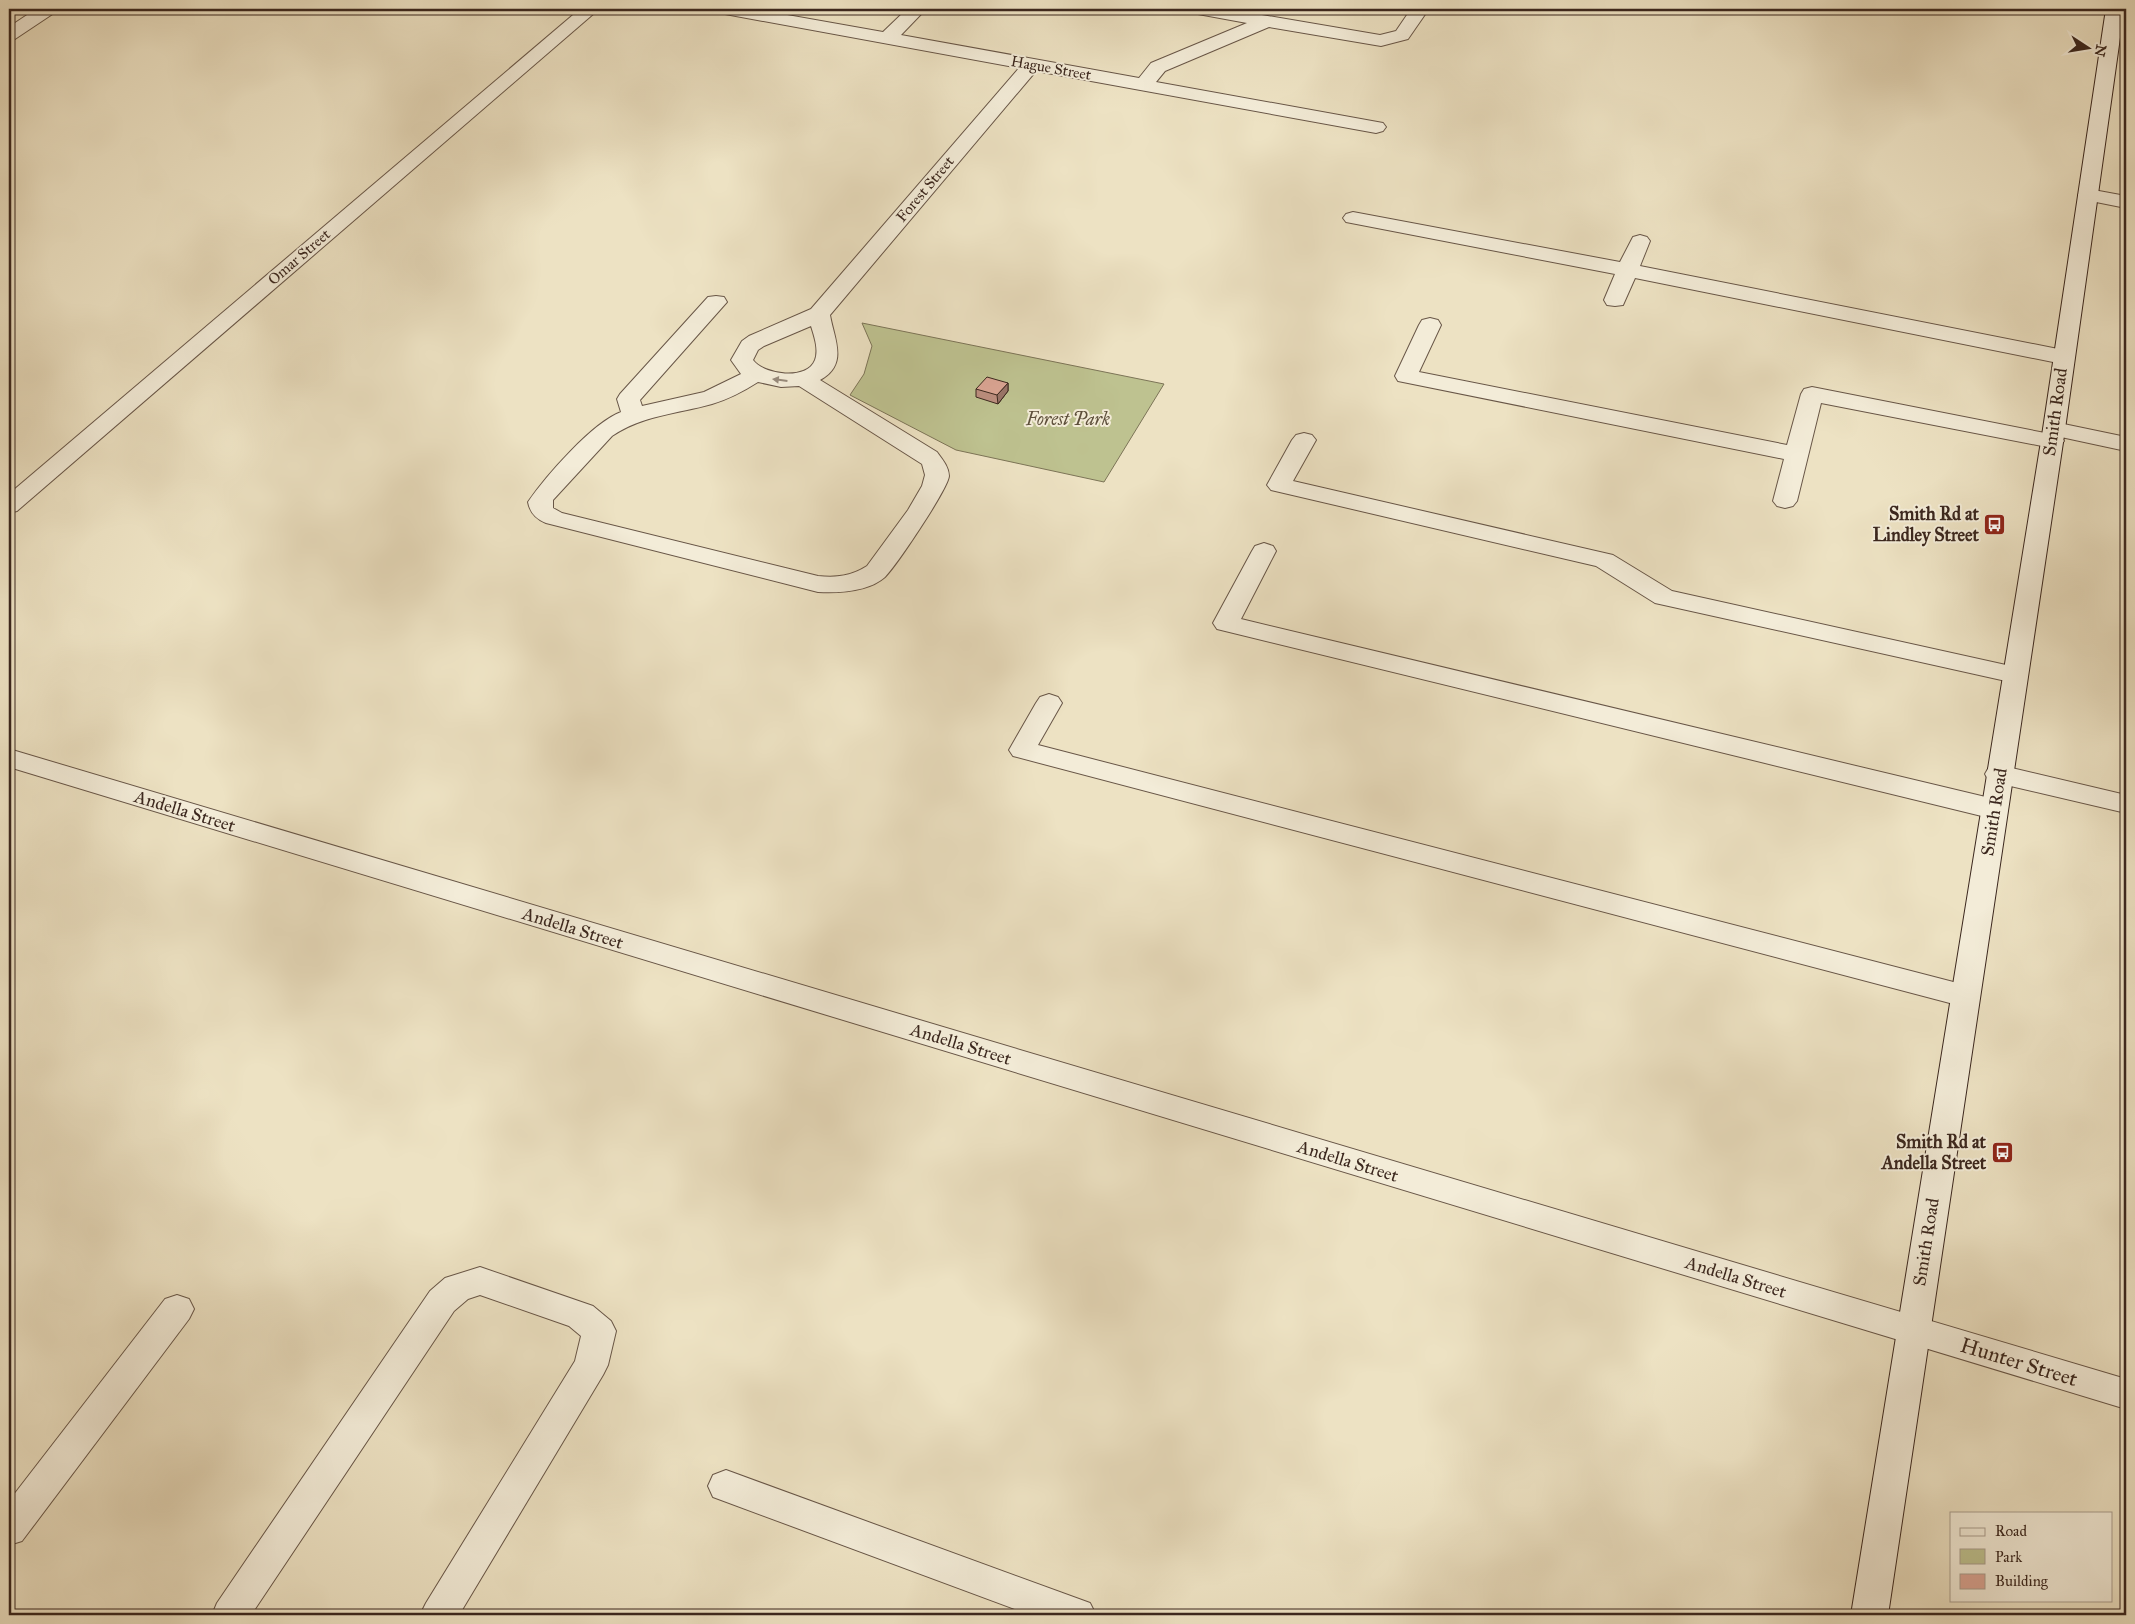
<svg xmlns="http://www.w3.org/2000/svg" width="2135" height="1624" viewBox="0 0 2135 1624" font-family="'IM FELL Great Primer',serif">
  <style>
    .green { fill: #bec290; stroke: #7c7457 }
    .lines { fill: none; stroke-linecap: round; stroke-linejoin: round }
    .street-casing { stroke: #685647; stroke-width: 2 }
    .secondary-casing { stroke: #3b271e; stroke-width: 2 }
    .street { fill: #f3ecd8; fill-rule: evenodd }
    .secondary { fill: #f3ecd8; fill-rule: evenodd }
    .wall { fill: #bc8e7f; stroke: #3b271e }
    .shaded-wall { fill: #997468; stroke: #3b271e }
    .building { fill: #dba594; stroke: #3b271e }
    .oneway { fill: #978a7b }
    .labels { text-anchor: middle; stroke-width: 4; stroke-linejoin: round; paint-order: stroke }
    .far-street-label { font-size: 15px; fill: #3b271e; stroke: #f3ecd8 }
    .street-label { font-size: 18px; fill: #3b271e; stroke: #f3ecd8 }
    .park-label { font-size: 18px; font-style: italic; fill: #5c4e3a; stroke: #f3ecd8 }
    .poi-label { font-size: 18px; font-weight: bold; fill: #3b271e; stroke: #f3ecd8; text-anchor: end }
    .near-street-label { font-size: 21px; fill: #3b271e; stroke: #f3ecd8 }
  </style>
  <rect width="100%" height="100%" fill="#ede2c3"/>
  <filter id="stains"><feTurbulence type="fractalNoise" baseFrequency=".004" numOctaves="4"/><feColorMatrix values="0 0 0 0 .2 0 0 0 0 .09 0 0 0 0 .02 0 0 0 .5 -.17"/></filter>
  <radialGradient id="worn" r=".72"><stop offset=".6" stop-color="#630" stop-opacity="0"/><stop offset="1" stop-color="#630" stop-opacity=".3"/></radialGradient>
  <!-- green -->
  <polygon class="green" points="862,323 1164,384 1104,482 956,450 850,395 864,374 872,346"/>
  <g class="lines">
    <defs>
      <g id="street">
        <polygon points="36,9 57,9 54,13 15,39 9,40 9,27"/>
        <polygon points="580,9 599,9 17,511 9,513 9,494"/>
        <path d="M716,9H753L883,32L907,9H926L901,35L1139,78L1151,63L1247,23L1198,14L1192,13L1189,9H1227L1380,35L1396,31L1411,9H1423L1426,13L1408,39L1381,46L1269,27L1165,71L1156,82L1383,123L1386,127L1383,131L1376,133L1036,71L830,315C834,339 849,364 820,380L937,452C942,459 949,467 949,476C948,489 896,566 885,577C868,592 839,593 818,592L546,523C536,519 530,513 528,502C546,476 592,423 621,412L617,399L620,394L708,297L716,296L724,297L727,302L640,400L642,406L704,392L741,374L731,360L742,341L749,336L811,309L1019,68L725,14L719,13ZM811,326C814,336 819,349 815,360C807,381 764,375 753,360L758,350L764,346ZM758,382L781,387L799,386L922,464L925,475L922,486L908,510L867,566C851,576 837,578 818,576L562,513L553,508V500L612,436C643,415 677,414 712,404C729,399 744,391 758,382Z"/>
        <polygon points="2088,189 2126,196 2126,208 2081,199 2078,195 2081,191"/>
        <polygon points="1353,212 1620,262 1633,237 1640,235 1647,237 1650,241 1640,266 2063,350 2071,352 2074,357 2071,362 2063,364 1635,278 1623,305 1615,306 1607,305 1604,300 1615,274 1346,222 1343,218 1346,214"/>
        <polygon points="1430,318 1438,320 1441,325 1419,372 1787,445 1801,394 1804,389 1812,387 2045,433 2043,429 2046,424 2054,422 2126,437 2126,451 2061,437 2064,441 2060,446 2052,448 1821,403 1797,501 1793,506 1785,508 1777,506 1773,501 1784,459 1398,381 1395,376 1419,325 1422,320"/>
        <polygon points="1304,433 1312,435 1316,440 1293,481 1613,555 1672,591 2015,667 2024,669 2028,675 2024,681 2015,683 1655,603 1596,566 1271,490 1267,485 1292,440 1296,435"/>
        <polygon points="1264,543 1273,546 1276,551 1241,619 1994,799 2004,802 2008,809 2004,816 1994,819 1217,629 1213,623 1252,551 1255,546"/>
        <polygon points="1049,694 1058,697 1062,703 1038,745 1965,985 1976,988 1980,996 1976,1004 1965,1007 1013,756 1009,750 1036,703 1040,697"/>
        <polygon points="9,749 2126,1379 2126,1409 9,767"/>
        <polygon points="1999,765 2126,795 2126,813 1989,781 1985,774 1989,767"/>
        <polygon points="480,1267 593,1306 611,1321 616,1331 608,1365 603,1375 459,1615 420,1615 426,1603 575,1361 581,1336 569,1326 480,1295 468,1299 454,1311 251,1615 212,1615 217,1603 430,1291 445,1278"/>
        <polygon points="177,1295 189,1299 194,1309 189,1319 22,1541 9,1545 9,1501 165,1299"/>
        <polygon points="726,1470 1090,1603 1096,1615 1031,1615 713,1497 708,1486 713,1475"/>
      </g>
      <polygon id="secondary" points="2106,9 2124,9 2065,429 1888,1615 1851,1615 2043,429"/>
    </defs>
    <!-- street casing -->
    <use href="#street" class="street-casing"/>
    <!-- secondary casing -->
    <use href="#secondary" class="secondary-casing"/>
    <!-- street -->
    <use href="#street" class="street"/>
    <!-- secondary -->
    <use href="#secondary" class="secondary"/>
  </g>
  <!-- wall -->
  <polygon class="wall" points="1008,383 1008,391 998,404 976,397 976,389"/>
  <!-- shaded-wall -->
  <polygon class="shaded-wall" points="1008,383 1008,391 998,404 997,395"/>
  <!-- building -->
  <polygon class="building" points="987,377 1008,383 997,395 976,389"/>
  <!-- one-way arrows -->
  <defs><path id="oneway-solid" d="M-6-.8H1V-3.2L6.5 0L1 3.2V.8H-6Z" transform="scale(1.25)"/></defs>
  <use class="oneway" href="#oneway-solid" transform="translate(780 380) rotate(-173)"/>
  <!-- icons -->
  <defs>
    <symbol id="bus-square" viewBox="-11 -11 22 22"><rect x="-9" y="-9" width="18" height="18" rx="4" fill="#8f2418" stroke="#f3ecd8"/><path d="M-5-6H5V4H4V6H2V4H-2V6H-4V4H-5ZM-3.5-4V0h7V-4ZM-3.5 1.2v1.5H-2V1.2ZM2 1.2v1.5H3.5V1.2Z" fill="#fff"/></symbol>
  </defs>
  <g fill-rule="evenodd">
    <use href="#bus-square" x="1982" y="512" width="25" height="25"/>
    <use href="#bus-square" x="1990" y="1140" width="25" height="25"/>
  </g>
  <g class="labels">
    <!-- far-street labels -->
    <g class="far-street-label">
      <text transform="translate(1051 68) rotate(10)" y="5">Hague Street</text>
      <text transform="translate(925 189) rotate(-50)" y="5">Forest Street</text>
      <text transform="translate(299 257) rotate(-41)" y="5">Omar Street</text>
    </g>
    <!-- street labels -->
    <g class="street-label">
      <text transform="translate(2055 412) rotate(-82)" y="6">Smith Road</text>
      <text transform="translate(185 811) rotate(17)" y="6">Andella Street</text>
      <text transform="translate(1994 812) rotate(-81)" y="6">Smith Road</text>
      <text transform="translate(573 928) rotate(17)" y="6">Andella Street</text>
      <text transform="translate(961 1044) rotate(17)" y="6">Andella Street</text>
      <text transform="translate(1348 1161) rotate(17)" y="6">Andella Street</text>
      <text transform="translate(1926 1242) rotate(-81)" y="6">Smith Road</text>
      <text transform="translate(1736 1277) rotate(17)" y="6">Andella Street</text>
    </g>
    <!-- park labels -->
    <g class="park-label">
      <text x="1068" y="425">Forest Park</text>
    </g>
    <!-- poi labels -->
    <g class="poi-label">
      <text x="1979" y="520">Smith Rd at<tspan x="1979" dy="21">Lindley Street</tspan></text>
      <text x="1986" y="1148">Smith Rd at<tspan x="1986" dy="21">Andella Street</tspan></text>
    </g>
    <!-- near-street labels -->
    <g class="near-street-label">
      <text transform="translate(2019 1362) rotate(17)" y="7">Hunter Street</text>
    </g>
  </g>
  <!-- margin -->
  <rect width="2135" height="1624" fill="none" stroke="#ede2c3" stroke-width="30"/>
  <rect x="10" y="10" width="2115" height="1604" fill="none" stroke="#3b271e" stroke-width="2.5"/>
  <rect x="15" y="15" width="2105" height="1594" fill="none" stroke="#3b271e"/>
  <!-- legend -->
  <rect x="1950" y="1512" width="162" height="90" fill="#f3ecd8" stroke="#a99d8e"/>
  <rect x="1960" y="1528" width="25" height="8" fill="#f3ecd8" stroke="#a99d8e"/>
  <text x="1995" y="1536" font-size="15" fill="#3b271e">Road</text>
  <rect x="1960" y="1549" width="25" height="15" fill="#bec290" stroke="#a99d8e"/>
  <text x="1995" y="1562" font-size="15" fill="#3b271e">Park</text>
  <rect x="1960" y="1574" width="25" height="15" fill="#dba594" stroke="#a99d8e"/>
  <text x="1995" y="1586" font-size="15" fill="#3b271e">Building</text>
  <!-- north arrow -->
  <g transform="translate(2088 48) rotate(102)" stroke="#f3ecd8" stroke-width="4" paint-order="stroke">
  <path d="M0-4L9 19L0 12L-9 19Z" fill="#3b271e"/>
  <text y="-8" font-size="14" font-weight="bold" text-anchor="middle" fill="#3b271e">N</text>
  </g>
  <rect width="100%" height="100%" filter="url(#stains)"/>
  <rect width="100%" height="100%" fill="url(#worn)"/>
</svg>
